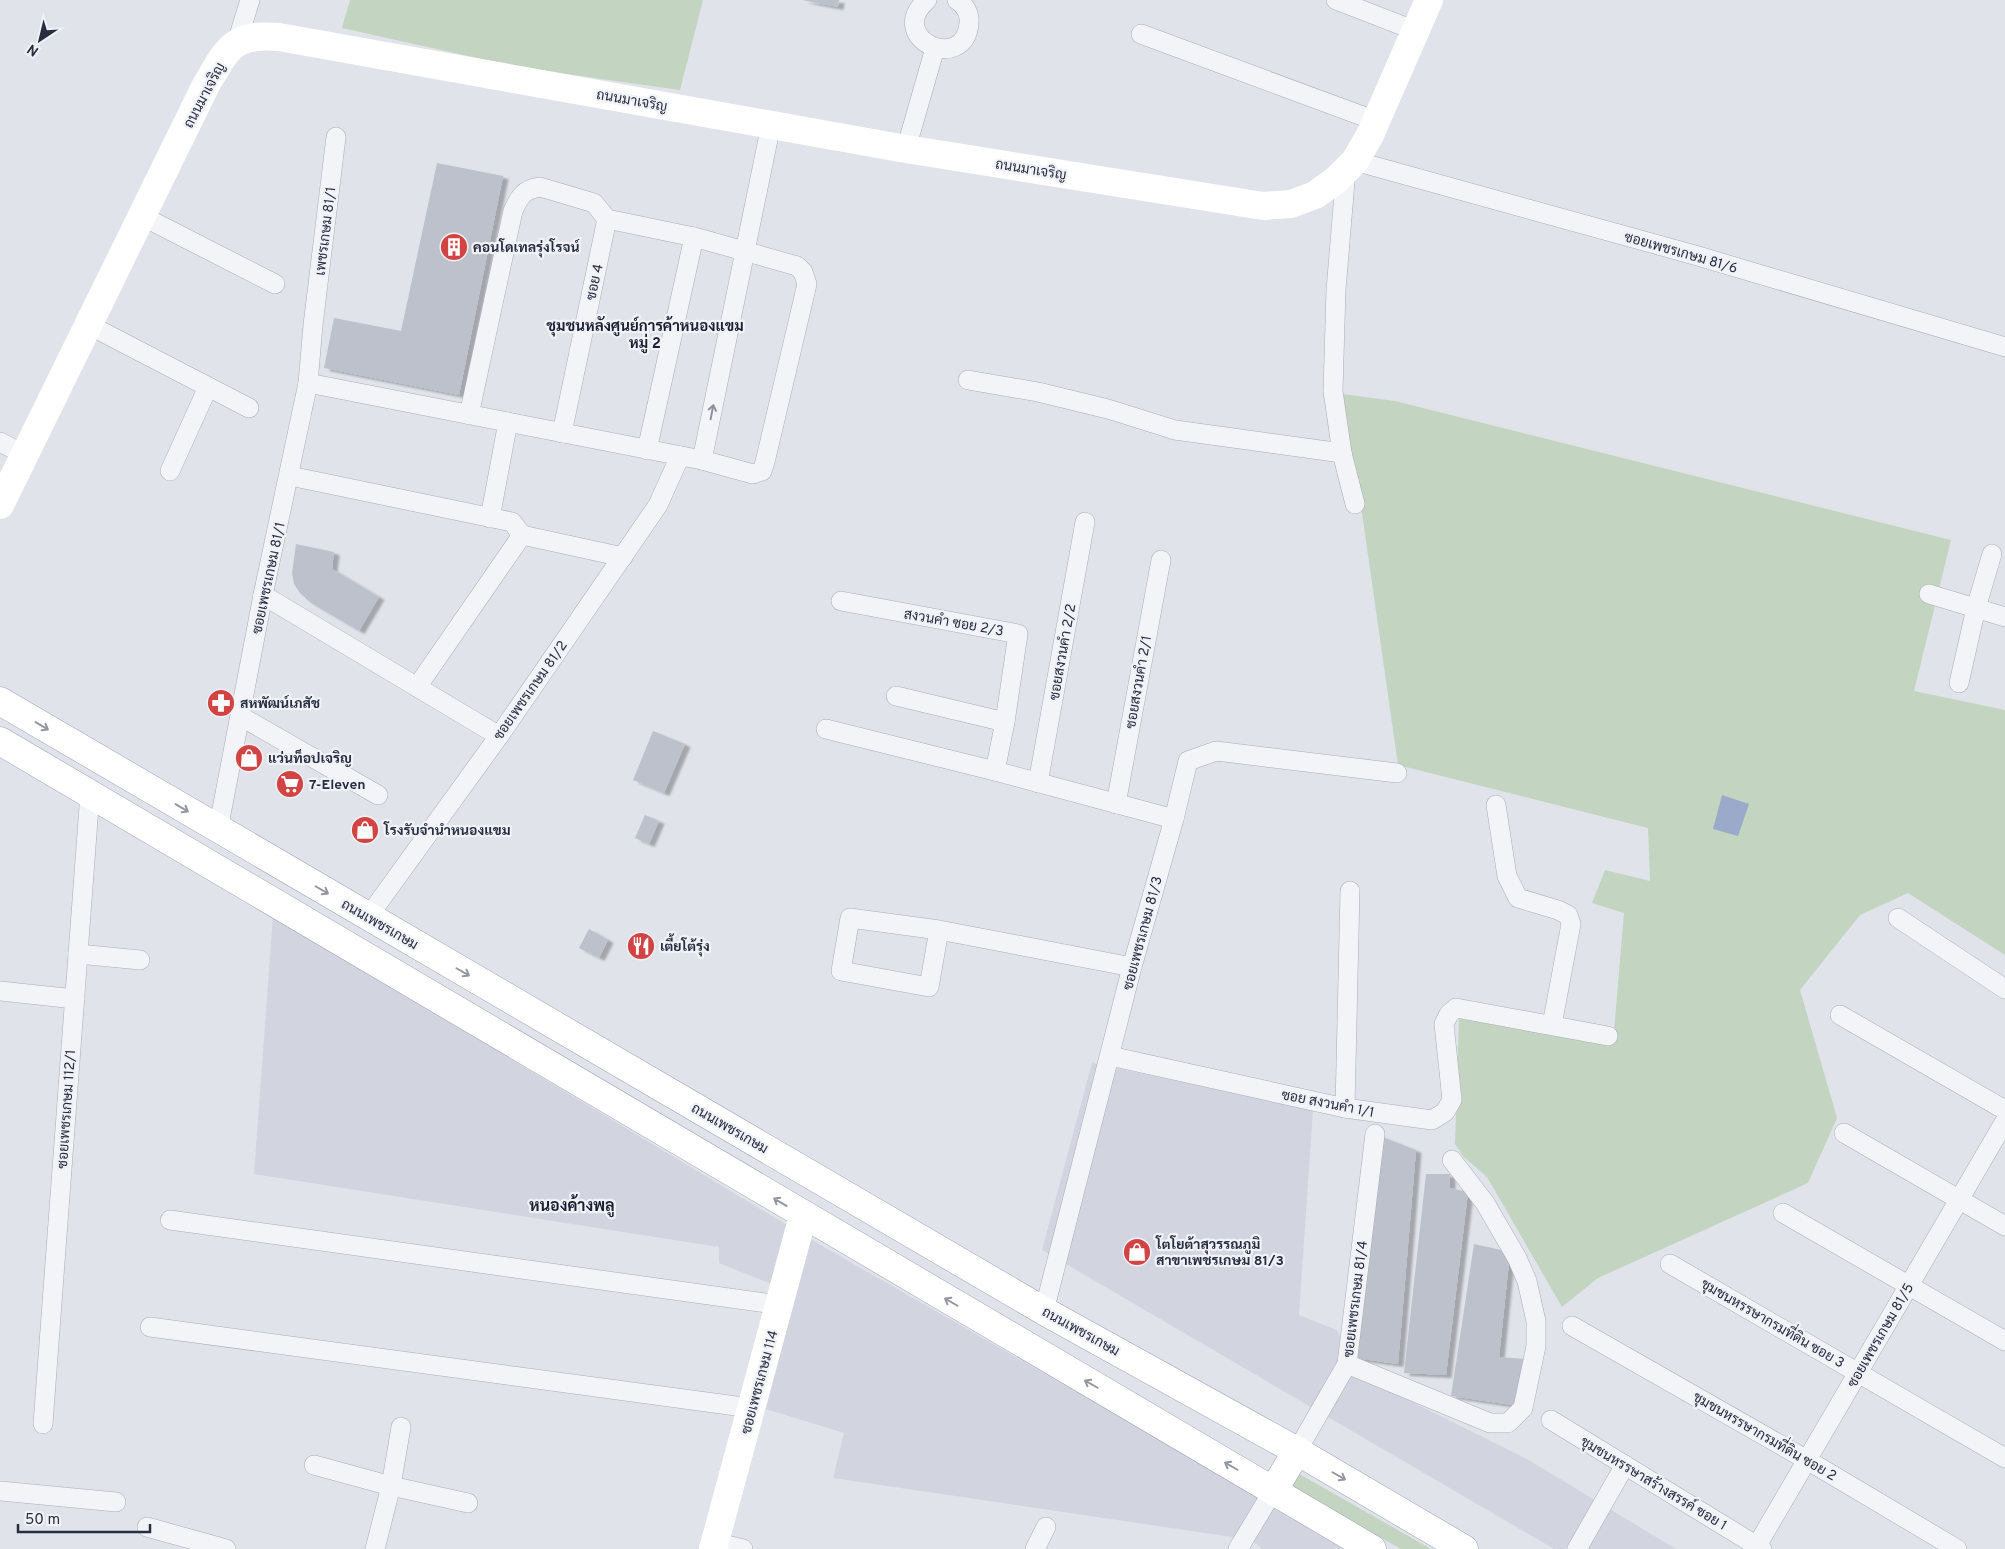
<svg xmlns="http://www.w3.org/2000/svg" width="2005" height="1549" viewBox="0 0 2005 1549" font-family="Overpass,Sarabun,sans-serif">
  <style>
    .built { fill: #d2d5df }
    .green { fill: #c3d4c1 }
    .water { fill: #9baaca }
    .building { fill: #bdc1cc; filter: url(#shadow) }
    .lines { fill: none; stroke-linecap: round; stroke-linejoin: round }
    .street-casing { stroke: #a9adb7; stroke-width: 20 }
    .primary-casing { stroke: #9fa5b6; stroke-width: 29 }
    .street { stroke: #f3f4f8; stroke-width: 19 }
    .secondary { stroke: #fff; stroke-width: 28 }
    .primary { stroke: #fff; stroke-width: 28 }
    .oneway { stroke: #8e919c }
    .oneway2 { stroke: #9496a0 }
    .labels { text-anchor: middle; stroke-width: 4.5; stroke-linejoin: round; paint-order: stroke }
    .street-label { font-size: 14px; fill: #282e41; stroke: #f0f2f7 }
    .poi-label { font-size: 14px; font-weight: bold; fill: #282e41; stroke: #f0f2f7; text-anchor: start }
    .neighbourhood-label { font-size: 15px; font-weight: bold; fill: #1b1f32; stroke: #f0f2f7 }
    .quarter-label { font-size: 16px; font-weight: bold; fill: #1b1f32; stroke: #f0f2f7 }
  </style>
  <defs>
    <filter id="shadow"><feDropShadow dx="5.5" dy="3" stdDeviation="1" flood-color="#0004"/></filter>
  </defs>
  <rect width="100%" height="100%" fill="#e0e3ea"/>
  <!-- built -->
  <g class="built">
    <polygon points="273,916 812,1240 1350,1549 1262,1549 1253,1541 1232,1537 833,1478 844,1433 766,1409 796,1294 719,1263 719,1247 254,1174"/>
    <polygon points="1092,1063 1313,1110 1299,1315 1337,1330 1356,1374 1527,1459 1676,1549 1554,1549 1042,1250"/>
  </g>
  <!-- green -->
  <g class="green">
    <polygon points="350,0 703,0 680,90 523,68 342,28"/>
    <polygon points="1342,394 1395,401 1951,540 1914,691 2005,710 2005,955 1908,893 1860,915 1800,990 1837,1118 1808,1183 1598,1278 1562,1307 1487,1177 1463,1156 1455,1144 1459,1019 1614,1031 1624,913 1592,903 1605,870 1650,881 1648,828 1398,765 1362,513"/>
    <polygon points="1294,1471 1431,1549 1401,1549 1288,1485"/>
  </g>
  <!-- water -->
  <polygon class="water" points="1722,795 1749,804 1738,836 1713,829"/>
  <!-- building -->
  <g class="building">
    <polygon points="802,0 839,0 838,7"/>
    <polygon points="437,163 503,176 459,395 324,368 334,318 401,331"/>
    <polygon points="296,544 334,552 332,569 379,597 359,631 311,603 300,593 294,584 292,573"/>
    <polygon points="653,731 685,744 664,793 633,780"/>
    <polygon points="645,815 659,821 649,844 635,838"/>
    <polygon points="589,929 608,940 599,958 579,948"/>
    <polygon points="1375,1134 1416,1150 1398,1364 1355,1358"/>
    <polygon points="1426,1174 1450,1174 1450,1188 1468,1192 1446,1375 1404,1373"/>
    <polygon points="1474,1244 1510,1252 1499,1357 1526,1359 1519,1406 1451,1396"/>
  </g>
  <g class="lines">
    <defs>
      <g id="street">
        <path d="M927,0C884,38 965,75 969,23C970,14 965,5 957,0"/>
        <polyline points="1336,0 1416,31"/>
        <polyline points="1141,34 1376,121"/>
        <polyline points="237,42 250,0"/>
        <polyline points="906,149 935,48"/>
        <polyline points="1355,161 1698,256 2005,347"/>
        <polyline points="142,216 275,284"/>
        <polyline points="89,325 249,408"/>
        <polyline points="968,380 1038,392 1108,409 1175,430 1342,453 1333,391 1336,290 1346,170"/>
        <path d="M308,383L702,460L753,474L762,471L765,462L807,284L803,272L797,266L694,237L607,219L594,203L540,187C524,189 519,197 513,211L469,415"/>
        <polyline points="562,433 607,219"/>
        <polyline points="0,442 25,455"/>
        <polyline points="647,450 694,237"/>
        <polyline points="1342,453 1355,504"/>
        <polyline points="702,460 771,125"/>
        <polyline points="170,471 208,387"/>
        <polyline points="290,476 512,522 522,535 623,557"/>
        <polyline points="490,518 508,422"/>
        <polyline points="1929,594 2005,617"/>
        <polyline points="263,595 499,736"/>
        <polyline points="841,601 1018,634 1005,722 995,771"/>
        <polyline points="1959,683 1976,608 1992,554"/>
        <polyline points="417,687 522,535"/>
        <polyline points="896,696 1005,722"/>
        <polyline points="240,716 378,795"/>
        <polyline points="826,729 995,771 1174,819"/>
        <polyline points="1038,783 1085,522"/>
        <polyline points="1116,804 1161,560"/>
        <polyline points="1496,805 1507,876 1518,898 1558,910 1568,915 1571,924 1552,1025"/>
        <polyline points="218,830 263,595 308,383 313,325 336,137"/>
        <polyline points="368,917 499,736 658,505 680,456"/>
        <polyline points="1898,918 2005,989"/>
        <polyline points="939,930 929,987 841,971 850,918 939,930 1132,967"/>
        <polyline points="78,954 140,960"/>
        <polyline points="0,991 75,999"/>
        <polyline points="1840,1015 2005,1110"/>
        <polyline points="1110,1056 1345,1108 1432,1120 1445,1112 1452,1100 1444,1024 1449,1014 1456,1008 1608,1036"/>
        <polyline points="1345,1108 1350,891"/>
        <polyline points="1844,1133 2005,1226"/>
        <polyline points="1783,1213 2005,1341"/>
        <polyline points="170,1220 780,1305"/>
        <polyline points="1670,1264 2005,1458"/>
        <polyline points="1044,1311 1132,967 1174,819 1188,761 1216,751 1397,773"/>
        <polyline points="1572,1326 1807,1460 1957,1549"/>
        <polyline points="150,1327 751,1408"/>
        <polyline points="1347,1364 1490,1423 1508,1423 1523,1408 1536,1346 1536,1321 1527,1281 1517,1258 1485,1203 1452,1160"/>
        <polyline points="1551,1420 1762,1549"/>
        <polyline points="43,1424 90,793"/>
        <polyline points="1297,1451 1347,1364 1375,1134"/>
        <polyline points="314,1465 391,1486 468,1503"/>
        <polyline points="0,1491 116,1502"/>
        <polyline points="147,1527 226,1549"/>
        <polyline points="715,1542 743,1549"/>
        <polyline points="375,1549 391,1486 401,1427"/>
        <polyline points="1035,1549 1046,1527"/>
        <polyline points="1238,1549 1273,1491"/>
        <polyline points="1577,1549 1625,1465"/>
        <polyline points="1755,1549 2005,1121"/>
      </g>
      <g id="primary">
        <polyline points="0,701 1044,1311 1297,1451 1464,1549"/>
        <polyline points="0,741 1372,1549"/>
        <polyline points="1273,1491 1297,1451"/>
      </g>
    </defs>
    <!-- street casing -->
    <use href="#street" class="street-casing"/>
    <!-- primary casing -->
    <use href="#primary" class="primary-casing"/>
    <!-- street -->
    <use href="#street" class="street"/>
    <!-- secondary -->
    <g class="secondary">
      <path d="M0,505L206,85C228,48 233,33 279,37L906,149L1263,206L1291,204L1315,195L1336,180L1355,161L1370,135L1429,0"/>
      <polyline points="713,1549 803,1216"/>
    </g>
    <!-- primary -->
    <use href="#primary" class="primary"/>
  </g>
  <!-- one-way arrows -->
  <defs><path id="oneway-shaft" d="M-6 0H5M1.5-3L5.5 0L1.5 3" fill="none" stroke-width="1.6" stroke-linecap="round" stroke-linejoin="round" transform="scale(1.25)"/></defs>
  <use class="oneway" href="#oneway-shaft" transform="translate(712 412) rotate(-79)"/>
  <g class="oneway2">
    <use href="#oneway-shaft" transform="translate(42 726) rotate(31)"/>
    <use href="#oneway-shaft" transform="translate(182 808) rotate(31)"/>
    <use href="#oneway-shaft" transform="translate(322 890) rotate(30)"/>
    <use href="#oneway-shaft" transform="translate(463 972) rotate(30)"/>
    <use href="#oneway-shaft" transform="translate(780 1202) rotate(-149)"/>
    <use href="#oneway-shaft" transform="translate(951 1302) rotate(-150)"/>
    <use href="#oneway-shaft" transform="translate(1091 1384) rotate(-150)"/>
    <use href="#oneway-shaft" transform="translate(1231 1466) rotate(-150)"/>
    <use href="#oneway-shaft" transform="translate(1339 1476) rotate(30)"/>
  </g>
  <!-- icons -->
  <defs>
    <symbol id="building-disc" viewBox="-11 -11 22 22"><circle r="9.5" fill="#d14443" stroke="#f0f2f7"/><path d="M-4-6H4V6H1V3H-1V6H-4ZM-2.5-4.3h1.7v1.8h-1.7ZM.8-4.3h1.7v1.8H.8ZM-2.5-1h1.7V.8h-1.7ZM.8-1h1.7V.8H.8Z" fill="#fff"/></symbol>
    <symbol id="pharmacy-disc" viewBox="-11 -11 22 22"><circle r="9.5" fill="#d14443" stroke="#f0f2f7"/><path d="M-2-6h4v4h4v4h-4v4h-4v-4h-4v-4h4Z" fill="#fff"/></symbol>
    <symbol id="shop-disc" viewBox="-11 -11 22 22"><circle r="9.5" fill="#d14443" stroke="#f0f2f7"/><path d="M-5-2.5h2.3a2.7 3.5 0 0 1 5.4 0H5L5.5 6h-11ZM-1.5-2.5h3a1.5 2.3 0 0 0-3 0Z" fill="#fff"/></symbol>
    <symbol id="supermarket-disc" viewBox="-11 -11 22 22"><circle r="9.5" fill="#d14443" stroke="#f0f2f7"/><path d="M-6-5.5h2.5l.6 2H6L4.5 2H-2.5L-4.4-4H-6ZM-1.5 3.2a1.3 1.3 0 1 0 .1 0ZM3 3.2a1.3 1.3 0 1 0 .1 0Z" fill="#fff"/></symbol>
    <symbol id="restaurant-disc" viewBox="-11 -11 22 22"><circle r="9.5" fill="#d14443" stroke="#f0f2f7"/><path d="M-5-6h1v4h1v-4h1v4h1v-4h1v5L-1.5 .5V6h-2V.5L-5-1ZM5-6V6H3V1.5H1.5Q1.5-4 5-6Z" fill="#fff"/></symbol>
  </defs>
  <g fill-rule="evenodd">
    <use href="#building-disc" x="438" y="231" width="32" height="32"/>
    <use href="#pharmacy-disc" x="205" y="687" width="32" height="32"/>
    <use href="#shop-disc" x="233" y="742" width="32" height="32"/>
    <use href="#supermarket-disc" x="274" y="768" width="32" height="32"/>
    <use href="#shop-disc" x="349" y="814" width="32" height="32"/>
    <use href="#restaurant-disc" x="625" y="930" width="32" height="32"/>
    <use href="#shop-disc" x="1121" y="1236" width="32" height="32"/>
  </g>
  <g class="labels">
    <!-- street labels -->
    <g class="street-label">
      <text transform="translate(204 95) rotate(-62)" y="5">ถนนมาเจริญ</text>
      <text transform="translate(632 100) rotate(10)" y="5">ถนนมาเจริญ</text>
      <text transform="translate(1031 169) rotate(9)" y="5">ถนนมาเจริญ</text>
      <text transform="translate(325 231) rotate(-83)" y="5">เพชรเกษม 81/1</text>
      <text transform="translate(1681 252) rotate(16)" y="5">ซอยเพชรเกษม 81/6</text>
      <text transform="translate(594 282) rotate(-78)" y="5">ซอย 4</text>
      <text transform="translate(268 578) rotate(-78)" y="5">ซอยเพชรเกษม 81/1</text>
      <text transform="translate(954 622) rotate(10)" y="5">สงวนคำ ซอย 2/3</text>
      <text transform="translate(1062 652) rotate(-80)" y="5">ซอยสงวนคำ 2/2</text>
      <text transform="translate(1138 682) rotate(-80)" y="5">ซอยสงวนคำ 2/1</text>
      <text transform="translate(530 690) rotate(-55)" y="5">ซอยเพชรเกษม 81/2</text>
      <text transform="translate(380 924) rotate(30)" y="5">ถนนเพชรเกษม</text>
      <text transform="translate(1142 933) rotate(-75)" y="5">ซอยเพชรเกษม 81/3</text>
      <text transform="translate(1328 1103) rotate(11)" y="5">ซอย สงวนคำ 1/1</text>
      <text transform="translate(66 1109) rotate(-86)" y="5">ซอยเพชรเกษม 112/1</text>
      <text transform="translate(730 1128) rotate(30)" y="5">ถนนเพชรเกษม</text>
      <text transform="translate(1355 1299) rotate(-83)" y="5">ซอยเพชรเกษม 81/4</text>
      <text transform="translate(1773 1323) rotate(30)" y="5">ชุมชนหรรษากรมที่ดิน ซอย 3</text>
      <text transform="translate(1081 1331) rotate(29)" y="5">ถนนเพชรเกษม</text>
      <text transform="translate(1880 1335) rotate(-60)" y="5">ซอยเพชรเกษม 81/5</text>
      <text transform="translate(759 1382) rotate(-75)" y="5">ซอยเพชรเกษม 114</text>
      <text transform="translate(1765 1436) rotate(30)" y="5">ชุมชนหรรษากรมที่ดิน ซอย 2</text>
      <text transform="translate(1654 1483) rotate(31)" y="5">ชุมชนหรรษาสร้างสรรค์ ซอย 1</text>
    </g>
    <!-- poi labels -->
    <g class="poi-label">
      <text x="473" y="252">คอนโดเทลรุ่งโรจน์</text>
      <text x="240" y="708">สหพัฒน์เภสัช</text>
      <text x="268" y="763">แว่นท็อปเจริญ</text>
      <text x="309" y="789">7-Eleven</text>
      <text x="384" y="835">โรงรับจำนำหนองแขม</text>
      <text x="660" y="951">เตี้ยโต้รุ่ง</text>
      <text x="1156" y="1249">โตโยต้าสุวรรณภูมิ<tspan x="1156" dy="16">สาขาเพชรเกษม 81/3</tspan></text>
    </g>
    <!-- neighbourhood labels -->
    <g class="neighbourhood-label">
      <text x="645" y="331">ชุมชนหลังศูนย์การค้าหนองแขม<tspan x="645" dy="17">หมู่ 2</tspan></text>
    </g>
    <!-- quarter labels -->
    <g class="quarter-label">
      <text x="572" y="1211">หนองค้างพลู</text>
    </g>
  </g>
  <!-- north arrow -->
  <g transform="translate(40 40) rotate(215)" stroke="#f0f2f7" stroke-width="4" paint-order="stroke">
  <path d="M0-4L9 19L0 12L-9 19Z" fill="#282e41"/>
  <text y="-8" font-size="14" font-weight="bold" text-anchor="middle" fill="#282e41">N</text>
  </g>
  <!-- scale -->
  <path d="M18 1524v8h132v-8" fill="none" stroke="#282e41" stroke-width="2.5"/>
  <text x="25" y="1524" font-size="15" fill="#282e41" stroke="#f0f2f7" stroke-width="4" paint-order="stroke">50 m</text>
</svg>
